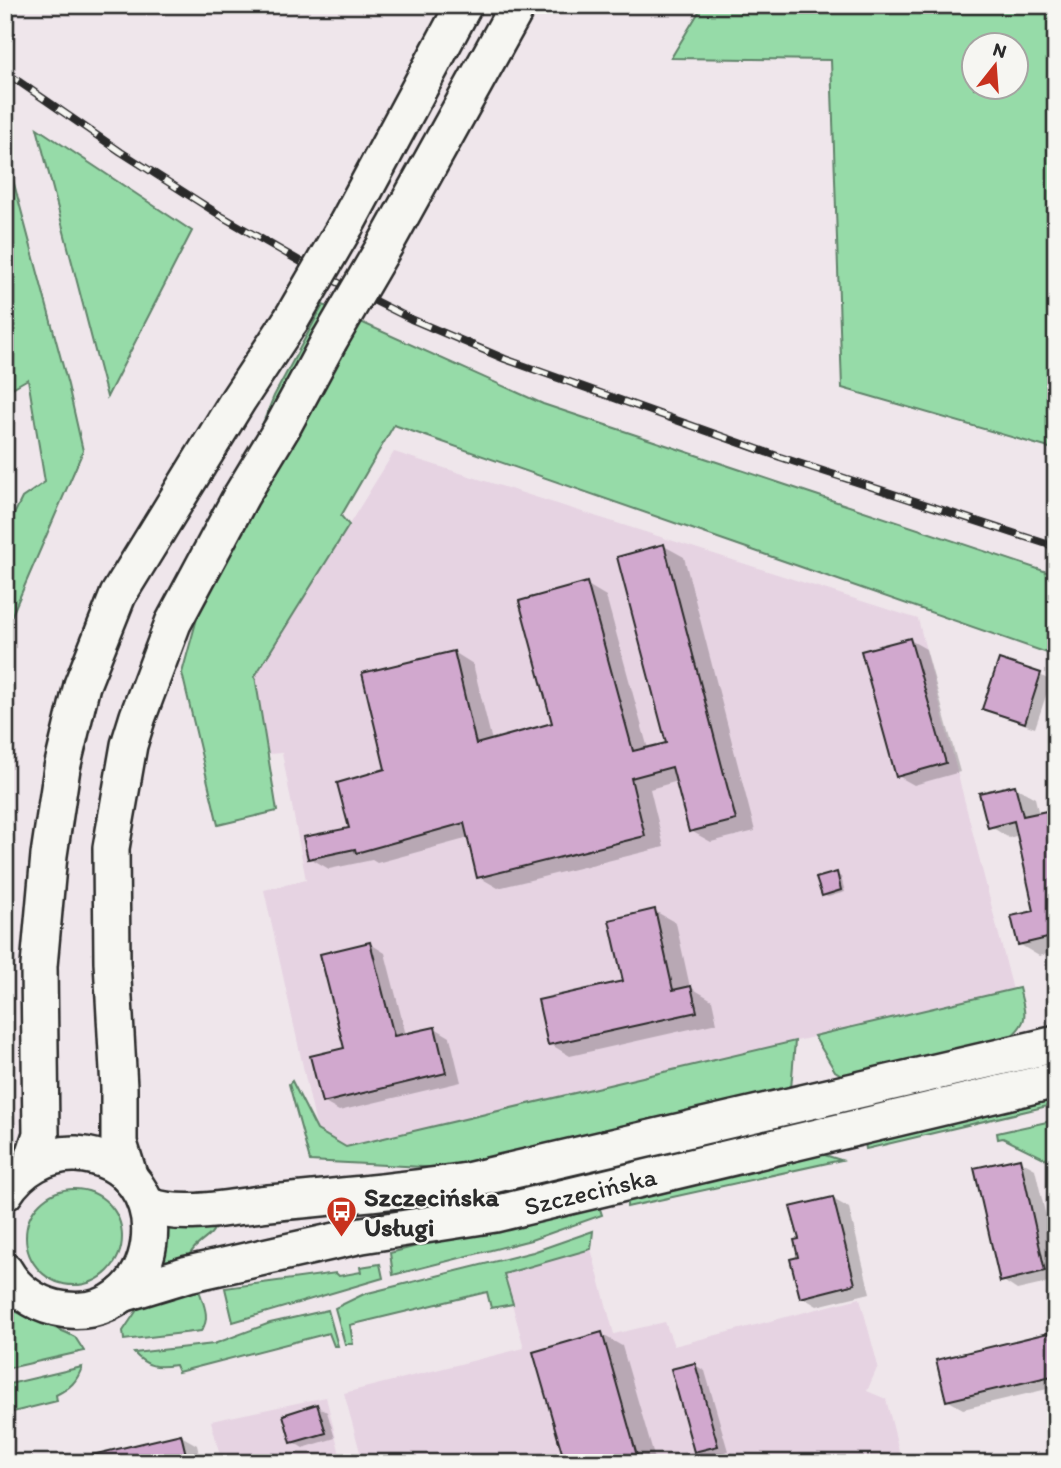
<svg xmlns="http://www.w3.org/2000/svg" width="1061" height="1468" viewBox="0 0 1061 1468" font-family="Itim,sans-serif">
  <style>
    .built { fill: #e6d3e2 }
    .green { fill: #96dba8; stroke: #60836a; stroke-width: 2; fill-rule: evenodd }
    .shadow { fill: #0003 }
    .building { fill: #d1a8ce; stroke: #2b2b2b; stroke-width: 2 }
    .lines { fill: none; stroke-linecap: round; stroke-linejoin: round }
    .secondary-casing { stroke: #2b2b2b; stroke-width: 40 }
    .secondary { stroke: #f6f6f2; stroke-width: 35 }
    .rail-casing { stroke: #2b2b2b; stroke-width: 8 }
    .rail { stroke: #f6f6f2; stroke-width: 5; stroke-dasharray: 16; stroke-linecap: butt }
    .secondary-bridge-casing { stroke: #2b2b2b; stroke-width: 40; stroke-linecap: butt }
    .secondary-bridge { stroke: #f6f6f2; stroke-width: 35 }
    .labels { text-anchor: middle; stroke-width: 5; stroke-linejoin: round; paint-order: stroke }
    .street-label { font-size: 26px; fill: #2b2b2b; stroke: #f6f6f2 }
    .poi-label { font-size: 26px; font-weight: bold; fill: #2b2b2b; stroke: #f6f6f2; text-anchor: start }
  </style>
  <rect width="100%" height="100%" fill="#efe6eb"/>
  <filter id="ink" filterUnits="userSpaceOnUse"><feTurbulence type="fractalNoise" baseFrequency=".0143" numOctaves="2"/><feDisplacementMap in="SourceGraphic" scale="14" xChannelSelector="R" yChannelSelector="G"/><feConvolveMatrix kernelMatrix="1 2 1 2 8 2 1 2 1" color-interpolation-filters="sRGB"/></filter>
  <g filter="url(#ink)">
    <!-- built -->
    <g class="built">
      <polygon points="394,452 918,619 1013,990 346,1147 317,1130 264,890 306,880 282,753 268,754 255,676"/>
      <polygon points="591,1249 614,1334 665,1322 674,1346 860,1298 878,1366 867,1391 886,1399 902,1463 363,1463 344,1393 524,1348 504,1274"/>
      <polygon points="326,1397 342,1463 222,1463 211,1421"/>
    </g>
    <!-- green -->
    <g class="green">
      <path d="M703,5H1056V450L842,388L831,60L671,58ZM974,46H1016V88H974Z"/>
      <polygon points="37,128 192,231 107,397"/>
      <polygon points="5,162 9,165 68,385 83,451 5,631 5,533 22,498 45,482 28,379 5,392"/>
      <polygon points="323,305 543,404 1056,575 1056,656 394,425 341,516 349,525 255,676 277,811 218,825 182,673 213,560 238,484 274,396"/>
      <path d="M1019,988C1026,1017 1030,1021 1006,1041L848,1079L835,1071L814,1036Z"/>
      <polygon points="795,1041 791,1089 461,1169 310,1161 289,1084 292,1081 317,1130 346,1147"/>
      <polygon points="1056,1091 1056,1104 866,1149 865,1142"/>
      <polygon points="1056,1120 1056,1164 1003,1138 998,1139 997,1133"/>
      <polygon points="815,1152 841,1160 627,1207 627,1201 639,1192"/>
      <circle cx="74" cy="1237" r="48"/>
      <polygon points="590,1201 599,1206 602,1215 531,1240 393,1275 390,1253"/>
      <path d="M217,1223C212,1240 194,1241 187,1260L154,1270L163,1226Z"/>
      <polygon points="593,1231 591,1249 504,1274 513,1304 491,1308 487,1292 350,1325 353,1344 345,1344 335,1308 364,1294 533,1252"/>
      <polygon points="380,1264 383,1278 233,1322 225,1288 336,1273 339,1276 361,1272 360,1267"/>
      <path d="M198,1287C202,1301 212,1318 201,1331L124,1340L123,1331L139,1307Z"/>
      <polygon points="5,1307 67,1333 75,1337 84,1351 5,1369"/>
      <path d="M328,1310L338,1346H334L329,1333L178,1372L175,1365C157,1368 147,1367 134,1353L214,1344L270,1323Z"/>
      <path d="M82,1367C77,1382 70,1388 56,1395L57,1401L5,1414V1385Z"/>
    </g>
    <!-- shadow -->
    <g class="shadow">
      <polygon points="664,546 684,557 755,831 711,842 691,831 678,781 650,789 664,847 498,888 479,877 469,838 377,863 372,860 329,869 310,858 351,829 387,770 454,652 473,664 492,741 554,724 586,584 606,596 648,749 668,744"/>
      <polygon points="910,640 926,649 960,772 914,785 898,776"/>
      <polygon points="1000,662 1040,675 1051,681 1035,728 995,714 985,708"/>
      <polygon points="1015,787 1035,798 1039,815 1056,811 1056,952 1039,956 1019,944 1036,912 1019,835 1009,838 990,826"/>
      <polygon points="836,874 841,877 845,892 828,897 823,895"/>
      <polygon points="655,911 676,923 690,987 712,1000 717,1023 570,1056 550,1044 625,983"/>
      <polygon points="369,943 385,953 406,1035 435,1028 450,1037 461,1082 339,1111 323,1102 346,1049"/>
      <polygon points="1019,1160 1035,1169 1056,1260 1056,1281 1017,1290 1002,1280"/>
      <polygon points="833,1199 849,1208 870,1293 817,1306 802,1297 801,1241"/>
      <polygon points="1056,1333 1056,1387 963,1409 947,1400"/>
      <polygon points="601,1334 622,1346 656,1463 567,1463"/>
      <polygon points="695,1365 705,1371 728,1451 706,1457 696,1451"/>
      <polygon points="317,1406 327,1412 335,1438 303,1448 293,1442"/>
      <polygon points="181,1436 197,1445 201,1463 67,1463"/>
    </g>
    <!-- building -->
    <g class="building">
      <polygon points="664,544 736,820 689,832 672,767 631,778 645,836 477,878 464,823 356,853 355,849 308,859 303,837 349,828 337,783 385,769 362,673 454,651 476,744 552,723 519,601 587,582 633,751 666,743 617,557"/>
      <polygon points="910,638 946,763 896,777 861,651"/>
      <polygon points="999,659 1041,673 1025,723 982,709"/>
      <polygon points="1015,785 1023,816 1056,809 1056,936 1018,945 1011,916 1034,911 1014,821 988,828 979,793"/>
      <polygon points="837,872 841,890 822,896 816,878"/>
      <polygon points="655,909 673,990 691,986 697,1012 548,1045 538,1000 623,981 609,920"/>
      <polygon points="370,942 394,1036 435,1027 446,1073 322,1103 310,1056 344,1048 320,954"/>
      <polygon points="1020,1158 1045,1271 1000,1282 974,1168"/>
      <polygon points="833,1197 855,1284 800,1298 790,1259 798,1257 794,1240 799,1239 790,1207"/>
      <polygon points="1056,1331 1056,1375 946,1401 936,1360"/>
      <polygon points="602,1332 639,1463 565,1463 533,1352"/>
      <polygon points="695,1363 718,1446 694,1452 671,1369"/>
      <polygon points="317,1404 326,1433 291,1443 283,1415"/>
      <polygon points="181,1434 188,1463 93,1463 92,1455"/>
    </g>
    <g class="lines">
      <defs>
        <g id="secondary">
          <polyline points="346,225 464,5"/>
          <polyline points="385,245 518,5"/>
          <polyline points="31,1165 41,1134 39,966 49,855 62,768 82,685 118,595 238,400 291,320"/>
          <polyline points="130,1178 119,1143 119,1088 112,962 111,848 129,745 138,716 173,623 241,496 282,428 329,341"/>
          <path d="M5,1193C20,1169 47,1153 76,1154C189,1162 164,1333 55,1308C34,1303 15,1289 5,1271"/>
          <path d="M146,1205C184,1219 229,1207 269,1203C335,1197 401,1191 467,1181L1056,1044"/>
          <path id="s1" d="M122,1294L188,1274L362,1235L495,1214L1056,1080"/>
        </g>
      </defs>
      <!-- secondary casing -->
      <use href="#secondary" class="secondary-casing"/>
      <!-- secondary -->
      <use href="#secondary" class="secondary"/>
      <defs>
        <polyline id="rail" points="5,72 121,152 223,217 329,278 411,319 505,359 780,457 1056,547"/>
      </defs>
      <!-- rail casing -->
      <use href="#rail" class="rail-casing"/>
      <!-- rail -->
      <use href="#rail" class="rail"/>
      <defs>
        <g id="secondary-bridge">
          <polyline points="291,320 346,225"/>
          <polyline points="329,341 385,245"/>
        </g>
      </defs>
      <!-- secondary-bridge casing -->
      <use href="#secondary-bridge" class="secondary-bridge-casing"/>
      <!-- secondary-bridge -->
      <use href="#secondary-bridge" class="secondary-bridge"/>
    </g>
  </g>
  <!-- icons -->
  <defs>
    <symbol id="bus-pin" viewBox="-11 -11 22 30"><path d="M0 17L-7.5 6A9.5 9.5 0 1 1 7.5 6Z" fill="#c8321e" stroke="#f6f6f2"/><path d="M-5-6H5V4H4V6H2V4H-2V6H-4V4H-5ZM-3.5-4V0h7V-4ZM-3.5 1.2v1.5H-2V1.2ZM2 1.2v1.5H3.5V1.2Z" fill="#fff"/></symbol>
  </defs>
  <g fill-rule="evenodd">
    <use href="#bus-pin" x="324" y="1194" width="35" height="47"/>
  </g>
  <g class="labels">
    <!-- street labels -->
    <g class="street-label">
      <text dy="9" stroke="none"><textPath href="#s1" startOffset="480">Szczecińska</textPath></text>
    </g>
    <!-- poi labels -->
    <g class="poi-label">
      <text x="364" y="1206">Szczecińska<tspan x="364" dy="30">Usługi</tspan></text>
    </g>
  </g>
  <!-- margin -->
  <rect width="1061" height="1468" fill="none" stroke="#f6f6f2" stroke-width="28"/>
  <rect x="14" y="14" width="1033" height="1440" fill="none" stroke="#2b2b2b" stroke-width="2.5" filter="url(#ink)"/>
  <!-- north arrow -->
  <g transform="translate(995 66) rotate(17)"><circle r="33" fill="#f6f6f2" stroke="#a5a5a2" stroke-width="2"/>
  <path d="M0-5L12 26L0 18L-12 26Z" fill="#c8321e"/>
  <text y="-10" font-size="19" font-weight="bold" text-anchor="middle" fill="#2b2b2b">N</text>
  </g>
</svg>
